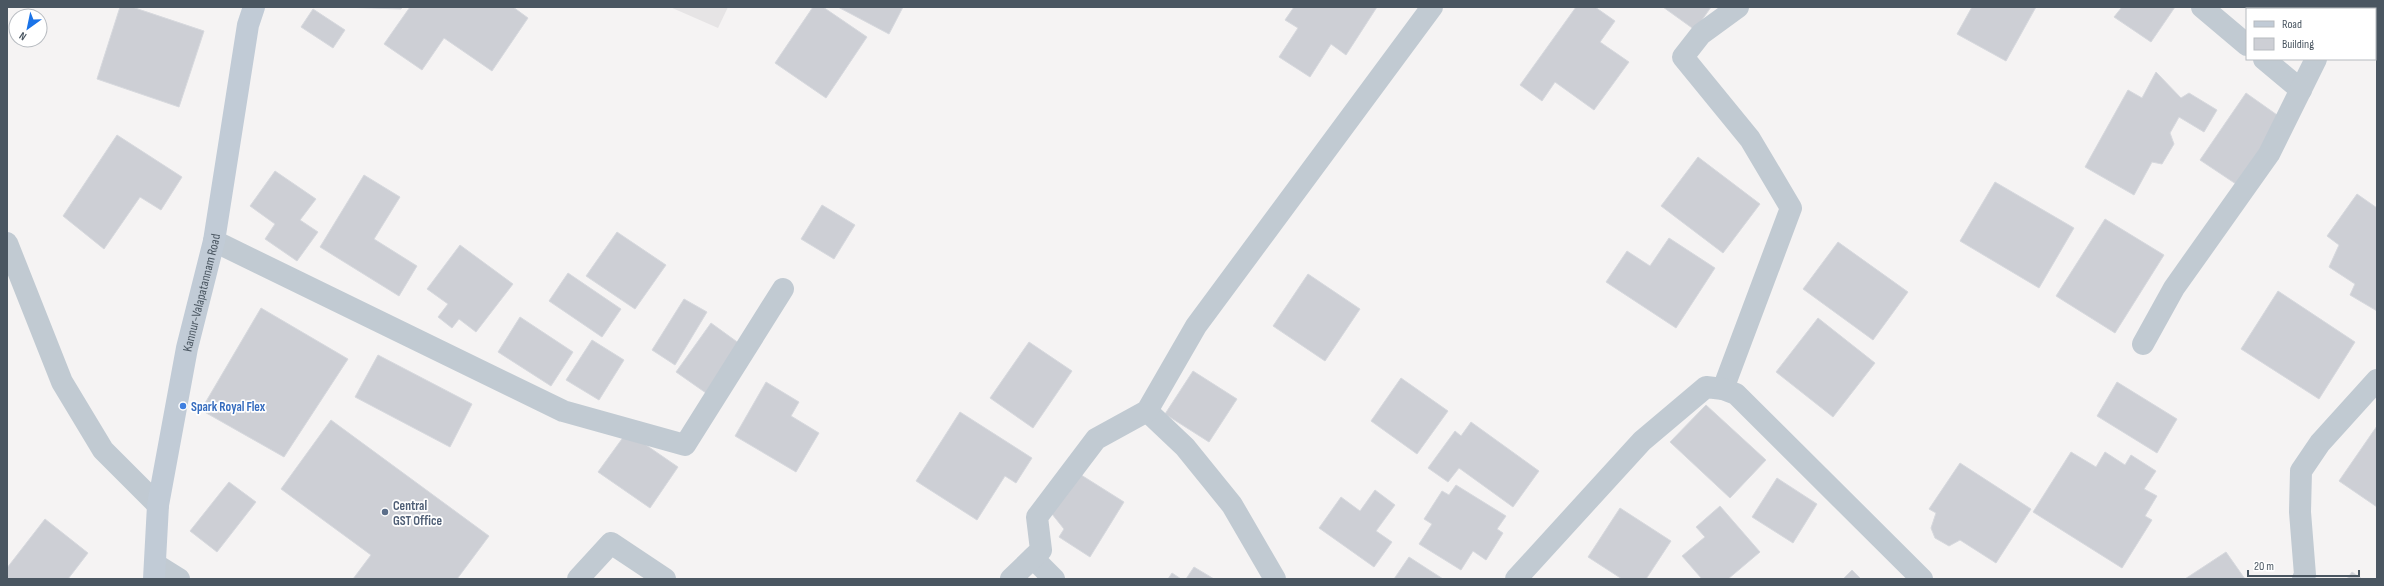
<svg xmlns="http://www.w3.org/2000/svg" width="2384" height="586" viewBox="0 0 2384 586" font-family="'Sofia Sans Condensed',sans-serif">
  <style>
    .education { fill: #e6e4e5 }
    .building { fill: #cdcfd5; stroke: #d7d9de }
    .lines { fill: none; stroke-linecap: round; stroke-linejoin: round }
    .street { stroke: #c1cad2; stroke-width: 22 }
    .secondary { stroke: #c1cbd6; stroke-width: 22 }
    .shop-dot { fill: #3f7fe0; stroke: #fff; stroke-width: 1.5 }
    .service-dot { fill: #5c6f8a; stroke: #fff; stroke-width: 1.5 }
    .labels { text-anchor: middle; stroke-width: 3.5; stroke-linejoin: round; paint-order: stroke }
    .street-label { font-size: 13px; fill: #4a5661; stroke: #fff }
    .shop-label { font-size: 13px; font-weight: bold; fill: #366cbe; stroke: #fff; text-anchor: start }
    .service-label { font-size: 13px; font-weight: bold; fill: #4e5e75; stroke: #fff; text-anchor: start }
  </style>
  <rect width="100%" height="100%" fill="#f5f3f3"/>
  <!-- education -->
  <polygon class="education" points="670,7 728,7 718,28"/>
  <!-- building -->
  <g class="building">
    <polygon points="120,7 132,7 204,31 179,107 97,79"/>
    <polygon points="342,7 403,7 401,9"/>
    <polygon points="410,7 513,7 528,18 492,71 444,38 422,70 384,44"/>
    <polygon points="813,7 823,7 867,37 826,98 775,63"/>
    <polygon points="838,7 903,7 889,34"/>
    <polygon points="1294,7 1377,7 1346,55 1331,44 1310,77 1279,57 1298,28 1285,20"/>
    <polygon points="1576,7 1595,7 1615,21 1600,42 1629,62 1594,110 1555,82 1542,101 1520,85"/>
    <polygon points="1663,7 1711,7 1695,30"/>
    <polygon points="1972,7 2036,7 2006,61 1957,34"/>
    <polygon points="2122,7 2175,7 2151,42 2114,17"/>
    <polygon points="313,9 345,30 333,48 301,27"/>
    <polygon points="2156,72 2181,98 2189,93 2217,110 2204,132 2179,117 2170,133 2174,144 2162,164 2152,162 2134,195 2085,167 2128,90 2142,98"/>
    <polygon points="2246,93 2287,122 2242,188 2200,160"/>
    <polygon points="117,135 182,177 161,210 140,197 104,249 63,216"/>
    <polygon points="1698,157 1760,204 1723,253 1661,206"/>
    <polygon points="275,171 316,199 300,220 318,232 297,261 265,239 275,224 250,206"/>
    <polygon points="364,175 400,197 374,239 417,266 399,296 320,247"/>
    <polygon points="1995,182 2074,228 2039,288 1960,241"/>
    <polygon points="2357,194 2377,208 2377,311 2350,295 2355,284 2329,267 2339,245 2327,236"/>
    <polygon points="822,205 855,225 834,259 801,239"/>
    <polygon points="2105,219 2164,255 2115,333 2056,296"/>
    <polygon points="617,232 666,265 635,309 586,276"/>
    <polygon points="1669,238 1715,268 1676,328 1606,282 1627,251 1650,266"/>
    <polygon points="1838,242 1908,292 1873,340 1803,289"/>
    <polygon points="460,245 513,284 476,332 459,319 452,328 438,317 448,304 427,289"/>
    <polygon points="568,273 621,309 602,337 549,301"/>
    <polygon points="1308,274 1360,309 1325,361 1273,326"/>
    <polygon points="2278,291 2355,342 2319,399 2241,349"/>
    <polygon points="684,299 707,312 675,365 652,350"/>
    <polygon points="261,308 348,359 284,457 201,410"/>
    <polygon points="520,317 573,352 551,386 498,352"/>
    <polygon points="1818,318 1875,363 1833,417 1776,372"/>
    <polygon points="711,323 740,344 706,393 676,372"/>
    <polygon points="592,340 624,360 599,400 566,380"/>
    <polygon points="1029,342 1072,371 1033,428 990,398"/>
    <polygon points="378,355 472,404 450,447 355,397"/>
    <polygon points="1193,371 1237,399 1209,442 1165,414"/>
    <polygon points="1401,378 1448,411 1417,454 1371,421"/>
    <polygon points="766,382 799,402 791,416 819,433 796,472 735,436"/>
    <polygon points="2117,382 2177,419 2157,453 2097,416"/>
    <polygon points="1706,405 1766,460 1730,498 1670,442"/>
    <polygon points="960,412 1032,458 1016,483 1005,476 977,520 916,481"/>
    <polygon points="331,420 489,536 457,579 353,579 371,555 281,489"/>
    <polygon points="1471,422 1539,471 1513,507 1459,468 1448,482 1428,468 1455,431 1461,436"/>
    <polygon points="2377,426 2377,507 2339,481"/>
    <polygon points="627,432 678,467 650,508 598,472"/>
    <polygon points="2071,452 2096,467 2105,452 2125,465 2131,455 2156,471 2144,489 2157,496 2145,516 2152,520 2122,568 2033,512"/>
    <polygon points="1960,463 2031,509 1996,563 1960,540 1949,546 1935,538 1931,528 1936,513 1929,509"/>
    <polygon points="1078,473 1124,502 1090,557 1059,537 1064,529 1052,514"/>
    <polygon points="1777,478 1817,504 1793,543 1752,517"/>
    <polygon points="229,482 256,502 217,552 190,531"/>
    <polygon points="1456,485 1506,516 1497,529 1503,533 1486,560 1473,551 1461,570 1419,544 1432,524 1424,519 1442,491 1449,495"/>
    <polygon points="1375,490 1395,505 1376,531 1392,542 1374,567 1319,528 1341,497 1360,511"/>
    <polygon points="1720,506 1760,552 1728,579 1702,579 1682,556 1705,537 1696,527"/>
    <polygon points="1620,508 1671,541 1646,579 1622,579 1588,557"/>
    <polygon points="45,519 88,553 68,579 7,579 7,568"/>
    <polygon points="2226,552 2245,579 2185,579"/>
    <polygon points="1409,557 1443,579 1394,579"/>
    <polygon points="1194,567 1214,579 1186,579"/>
    <polygon points="1852,570 1861,579 1843,579"/>
    <polygon points="2352,572 2362,579 2347,579"/>
    <polygon points="1172,573 1181,579 1168,579"/>
  </g>
  <g class="lines">
    <!-- street -->
    <g class="street">
      <polyline points="2202,7 2247,45"/>
      <polyline points="2344,9 2346,7"/>
      <polyline points="2264,59 2301,90"/>
      <polyline points="214,241 563,411 685,445 783,289"/>
      <polyline points="7,243 62,382 103,450 158,505"/>
      <polyline points="2143,344 2174,288 2269,154 2316,59"/>
      <polyline points="1723,389 1791,208 1750,139 1683,57 1701,34 1738,7"/>
      <polyline points="1147,411 1185,447 1232,505 1275,579"/>
      <polyline points="1033,558 1054,579"/>
      <polyline points="155,564 179,579"/>
      <polyline points="578,579 611,543 665,579"/>
      <polyline points="1011,579 1041,550 1037,517 1096,439 1147,411 1196,326 1432,7"/>
      <polyline points="1516,579 1642,441 1706,387 1723,389 1736,394 1922,579"/>
      <polyline points="2303,579 2305,575 2300,512 2301,471 2320,443 2377,380"/>
    </g>
    <!-- secondary -->
    <path class="secondary" id="s1" d="M154,579L158,505L187,348L214,241L248,25L254,7"/>
  </g>
  <!-- markers -->
  <circle class="shop-dot" cx="183" cy="406" r="4"/>
  <circle class="service-dot" cx="385" cy="512" r="4"/>
  <g class="labels">
    <!-- street labels -->
    <g class="street-label">
      <text dy="5" stroke="none"><textPath href="#s1" startOffset="291">Kannur-Valapatannam Road</textPath></text>
    </g>
    <!-- shop labels -->
    <g class="shop-label">
      <text x="191" y="411">Spark Royal Flex</text>
    </g>
    <!-- service labels -->
    <g class="service-label">
      <text x="393" y="510">Central<tspan x="393" dy="15">GST Office</tspan></text>
    </g>
  </g>
  <!-- border -->
  <rect width="2384" height="586" fill="none" stroke="#4a5661" stroke-width="16"/>
  <!-- legend -->
  <rect x="2246" y="8" width="130" height="52" fill="#ffffff" stroke="#b7bbc0"/>
  <rect x="2254" y="21" width="20" height="6" fill="#c1cbd6" stroke="#b7bbc0"/>
  <text x="2282" y="28" font-size="12" fill="#4a5661">Road</text>
  <rect x="2254" y="38" width="20" height="12" fill="#cdcfd5" stroke="#b7bbc0"/>
  <text x="2282" y="48" font-size="12" fill="#4a5661">Building</text>
  <!-- north arrow -->
  <g transform="translate(28 28) rotate(213)"><circle r="19" fill="#ffffff" stroke="#b7bbc0"/>
  <path d="M0-3L7 15L0 10L-7 15Z" fill="#1a73e8"/>
  <text y="-6" font-size="11" font-weight="bold" text-anchor="middle" fill="#4a5661">N</text>
  </g>
  <!-- scale -->
  <path d="M2248 570v6h111v-6" fill="none" stroke="#4a5661" stroke-width="2"/>
  <text x="2254" y="570" font-size="12" fill="#4a5661" stroke="#ffffff" stroke-width="3" paint-order="stroke">20 m</text>
</svg>
